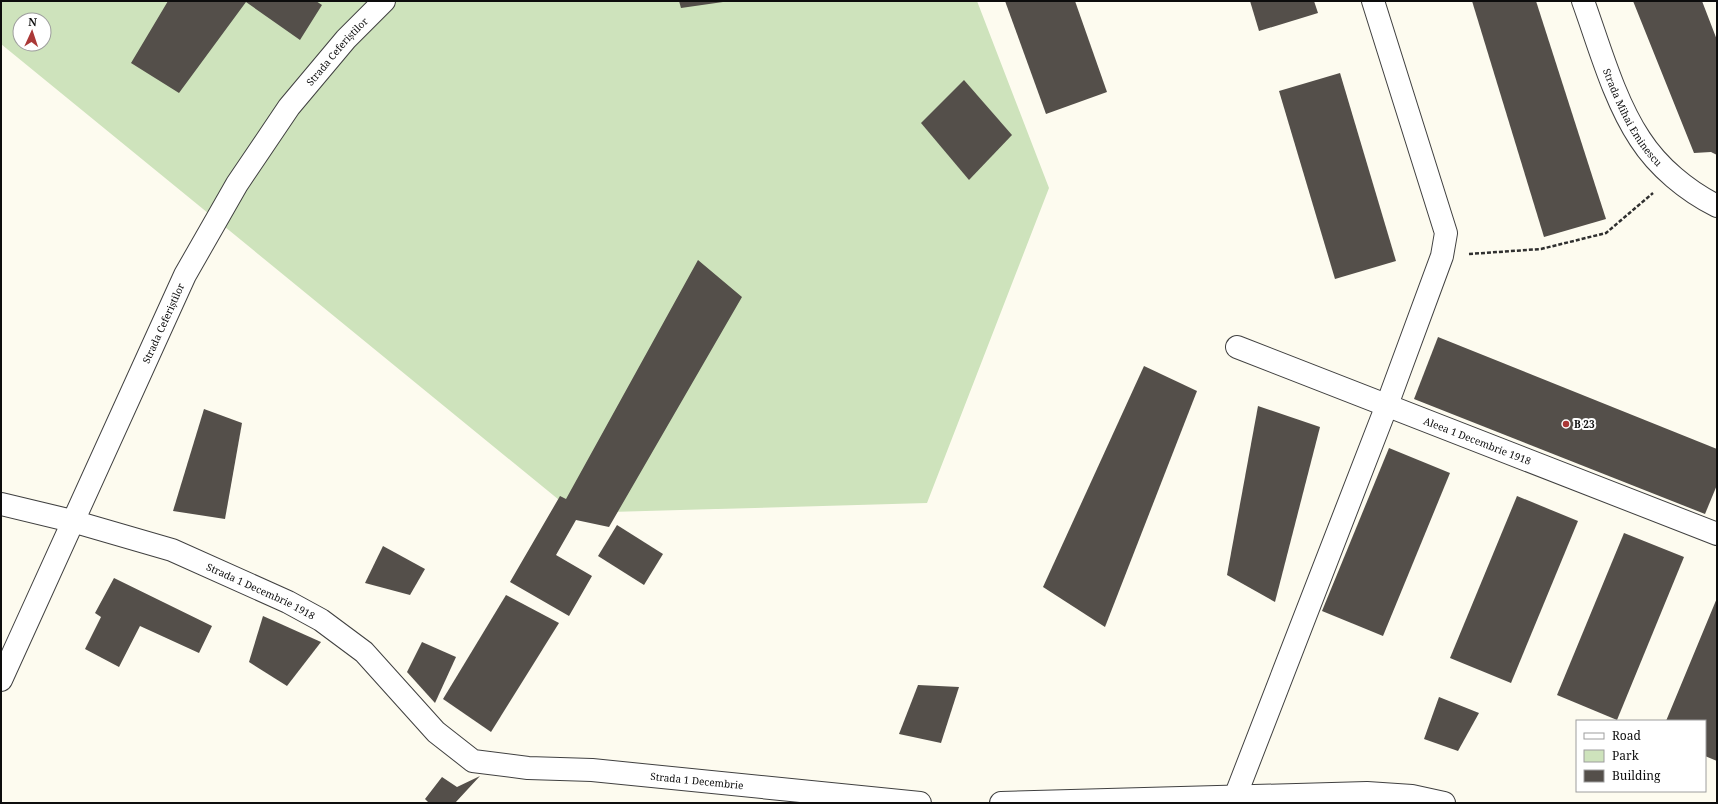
<svg xmlns="http://www.w3.org/2000/svg" width="1718" height="804" viewBox="0 0 1718 804" font-family="'Noto Serif',serif">
  <style>
    .green { fill: #cee3bc; fill-rule: evenodd }
    .building { fill: #544f4a }
    .lines { fill: none; stroke-linecap: round; stroke-linejoin: round }
    .minor-casing { stroke: #404040; stroke-width: 24 }
    .path { stroke: #2f2f2f; stroke-width: 2.5; stroke-dasharray: 4 2; stroke-linecap: butt }
    .minor { stroke: #fff; stroke-width: 22 }
    .poi-dot { fill: #aa3837; stroke: #fff; stroke-width: 1.5 }
    .labels { text-anchor: middle; stroke-width: 4; stroke-linejoin: round; paint-order: stroke }
    .street-label { font-size: 10px; fill: #0d0d0d; stroke: #fff }
    .poi-label { font-size: 10px; font-weight: bold; fill: #0d0d0d; stroke: #fff; text-anchor: start }
  </style>
  <rect width="100%" height="100%" fill="#fdfbef"/>
  <!-- green -->
  <path class="green" d="M1,1H977L1049,188L927,503L575,513L1,44ZM20,20H44V44H20Z"/>
  <!-- building -->
  <g class="building">
    <polygon points="168,1 316,1 322,5 300,40 246,2 179,93 131,63"/>
    <polygon points="679,1 723,1 723,2 681,8"/>
    <polygon points="1005,1 1075,1 1107,92 1046,114"/>
    <polygon points="1250,1 1314,1 1318,13 1259,31"/>
    <polygon points="1472,1 1536,1 1606,219 1544,237"/>
    <polygon points="1633,1 1702,1 1717,40 1717,155 1711,152 1694,153"/>
    <polygon points="1340,73 1396,261 1335,279 1279,91"/>
    <polygon points="964,80 1012,135 969,180 921,123"/>
    <polygon points="698,260 742,297 609,527 576,520 556,555 592,576 569,616 510,582 560,496 566,499"/>
    <polygon points="1438,337 1717,449 1717,485 1705,514 1414,399"/>
    <polygon points="1144,366 1197,391 1105,627 1043,587"/>
    <polygon points="1258,406 1320,427 1275,602 1227,575"/>
    <polygon points="204,409 242,423 225,519 173,511"/>
    <polygon points="1389,448 1450,473 1383,636 1322,611"/>
    <polygon points="1517,496 1578,521 1511,683 1450,658"/>
    <polygon points="617,525 663,554 644,585 598,556"/>
    <polygon points="1624,533 1684,557 1617,720 1557,695"/>
    <polygon points="383,546 425,569 410,595 365,583"/>
    <polygon points="114,578 212,626 199,653 140,626 119,667 85,649 101,617 95,613"/>
    <polygon points="506,595 559,623 491,732 443,699"/>
    <polygon points="1717,598 1717,761 1705,756 1705,721 1666,721"/>
    <polygon points="263,616 321,642 287,686 249,662"/>
    <polygon points="422,642 456,657 435,703 407,672"/>
    <polygon points="918,685 959,687 941,743 899,734"/>
    <polygon points="1439,697 1479,713 1458,751 1424,739"/>
    <polygon points="480,776 455,803 429,803 425,799 442,777 457,787"/>
  </g>
  <g class="lines">
    <defs>
      <g id="minor">
        <path id="s1" d="M1583,1C1599,45 1614,100 1640,139C1658,167 1687,191 1717,206"/>
        <path id="s2" d="M1237,347L1717,534"/>
        <path id="s3" d="M1,504L72,521L172,550L288,602L321,620L364,652L436,732L473,761L528,768L592,770L920,803"/>
        <path id="s4" d="M1,680L185,275L237,184L289,107L346,39L384,1"/>
        <polyline points="1235,797 1387,405 1442,256 1446,233 1373,1"/>
        <polyline points="1001,803 1367,793 1412,796 1444,803"/>
      </g>
    </defs>
    <!-- minor casing -->
    <use href="#minor" class="minor-casing"/>
    <!-- path -->
    <polyline class="path" points="1469,254 1541,249 1606,233 1653,193"/>
    <!-- minor -->
    <use href="#minor" class="minor"/>
  </g>
  <!-- markers -->
  <circle class="poi-dot" cx="1566" cy="424" r="4"/>
  <g class="labels">
    <!-- street labels -->
    <g class="street-label">
      <text dy="4" stroke="none"><textPath href="#s4" startOffset="716">Strada Ceferiștilor</textPath></text>
      <text dy="4" stroke="none"><textPath href="#s1" startOffset="127">Strada Mihai Eminescu</textPath></text>
      <text dy="4" stroke="none"><textPath href="#s4" startOffset="392">Strada Ceferiștilor</textPath></text>
      <text dy="4" stroke="none"><textPath href="#s2" startOffset="258">Aleea 1 Decembrie 1918</textPath></text>
      <text dy="4" stroke="none"><textPath href="#s3" startOffset="275">Strada 1 Decembrie 1918</textPath></text>
      <text dy="4" stroke="none"><textPath href="#s3" startOffset="775">Strada 1 Decembrie</textPath></text>
    </g>
    <!-- poi labels -->
    <g class="poi-label">
      <text x="1574" y="428">B 23</text>
    </g>
  </g>
  <!-- border -->
  <rect width="1718" height="804" fill="none" stroke="#0d0d0d" stroke-width="4"/>
  <!-- legend -->
  <rect x="1576" y="720" width="130" height="72" fill="#ffffff" stroke="#9e9e9e"/>
  <rect x="1584" y="733" width="20" height="6" fill="#ffffff" stroke="#9e9e9e"/>
  <text x="1612" y="740" font-size="12" fill="#0d0d0d">Road</text>
  <rect x="1584" y="750" width="20" height="12" fill="#cee3bc" stroke="#9e9e9e"/>
  <text x="1612" y="760" font-size="12" fill="#0d0d0d">Park</text>
  <rect x="1584" y="770" width="20" height="12" fill="#544f4a" stroke="#9e9e9e"/>
  <text x="1612" y="780" font-size="12" fill="#0d0d0d">Building</text>
  <!-- north arrow -->
  <g transform="translate(32 32) rotate(3)"><circle r="19" fill="#ffffff" stroke="#9e9e9e"/>
  <path d="M0-3L7 15L0 10L-7 15Z" fill="#aa3837"/>
  <text y="-6" font-size="11" font-weight="bold" text-anchor="middle" fill="#0d0d0d">N</text>
  </g>
</svg>
